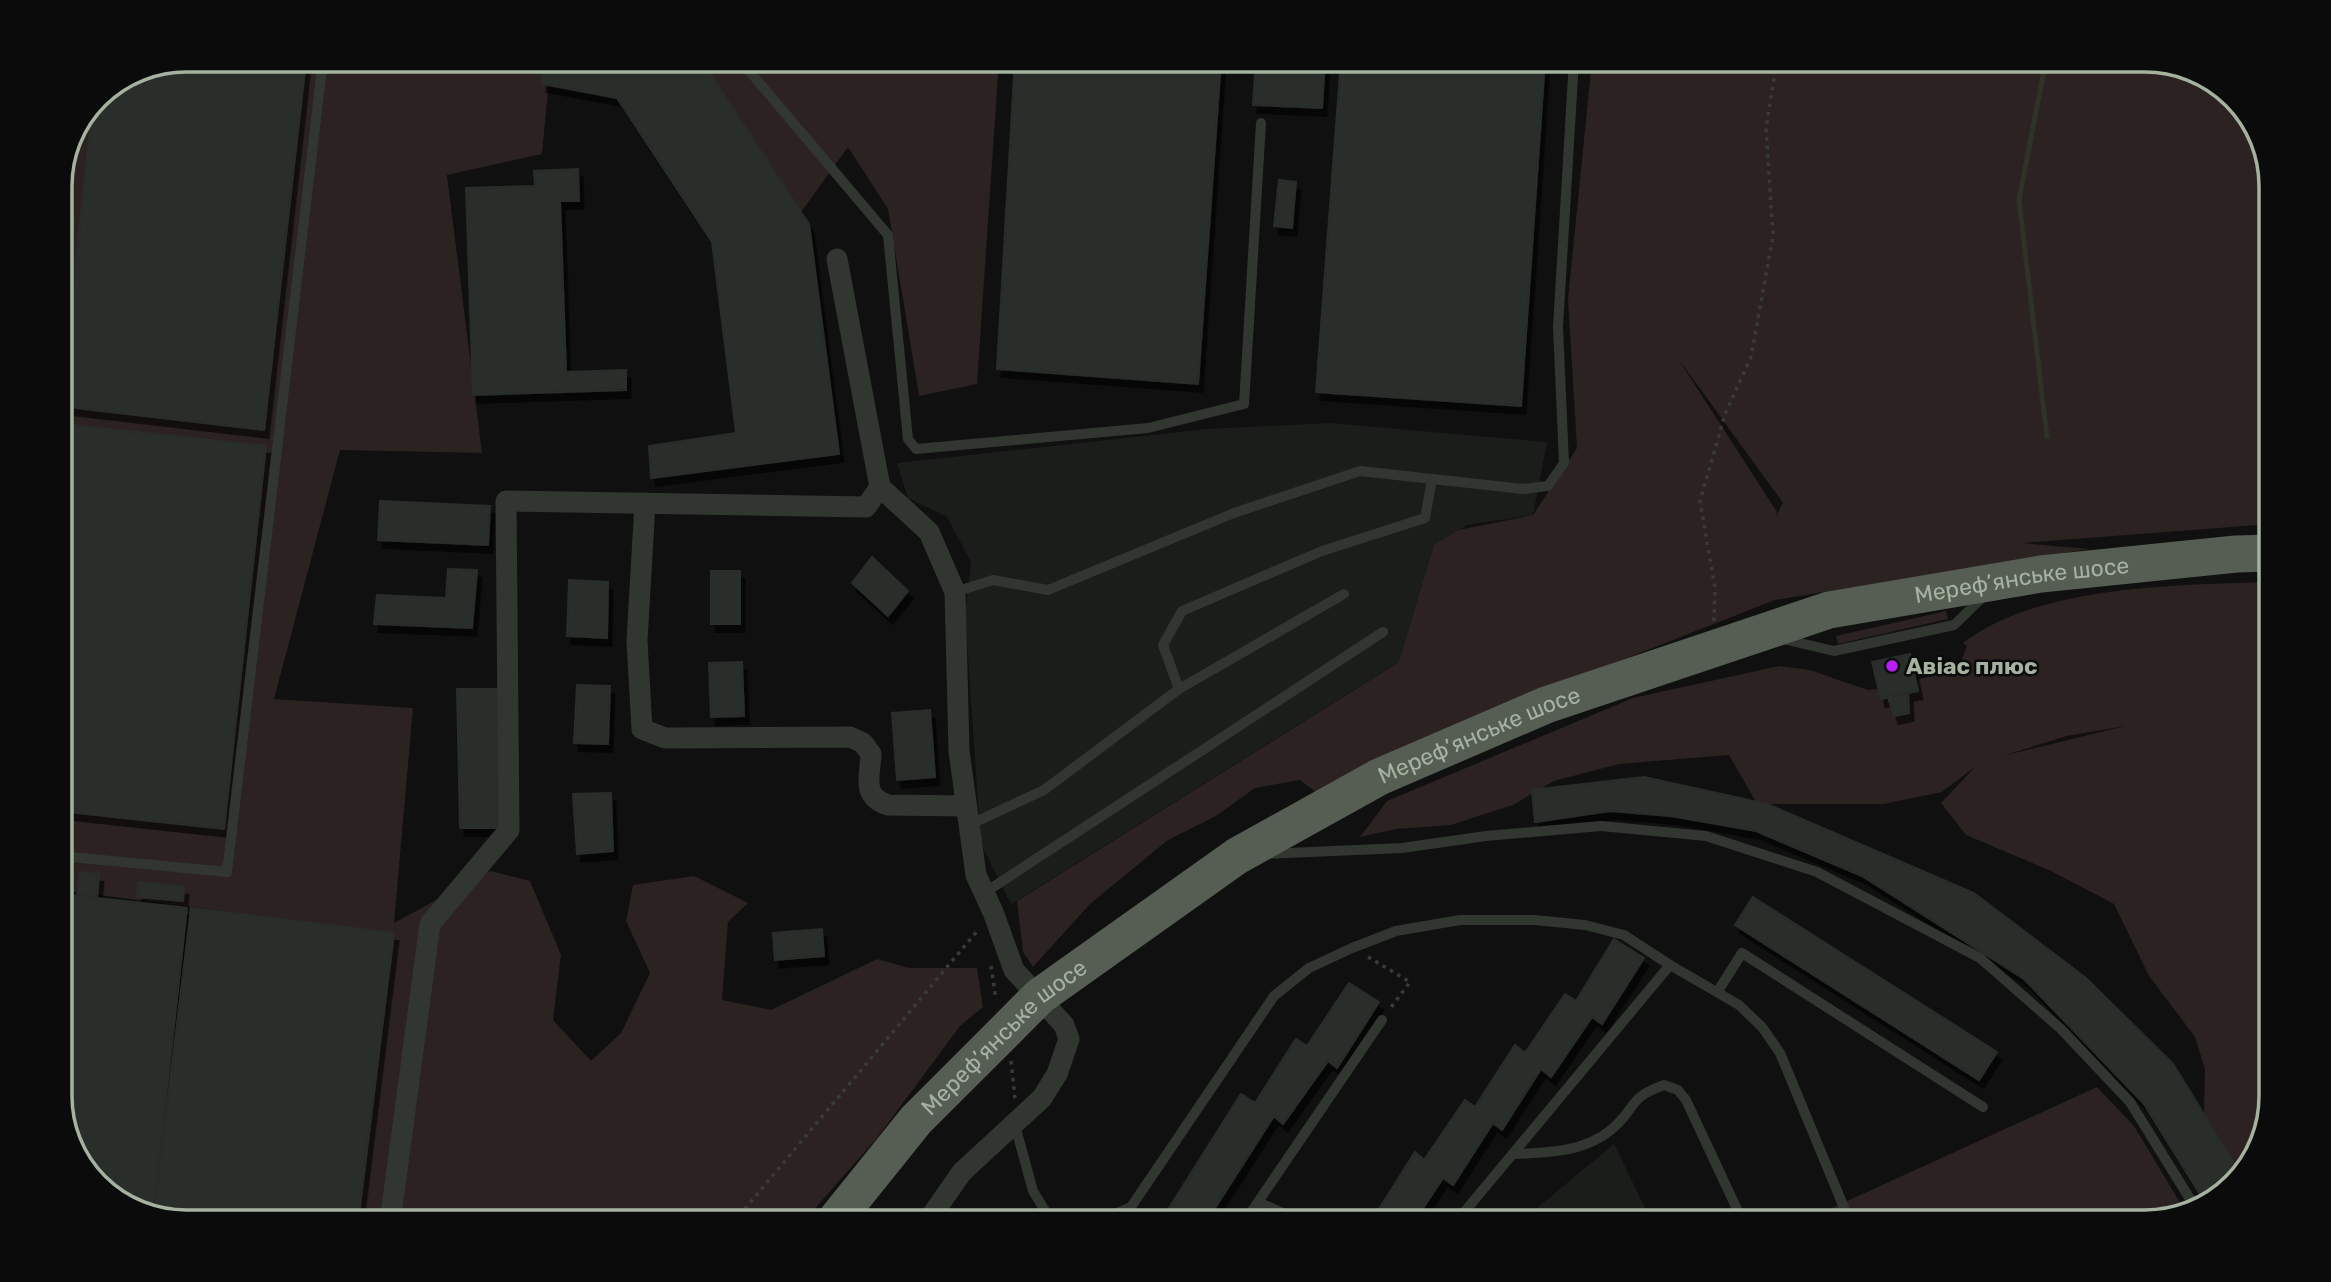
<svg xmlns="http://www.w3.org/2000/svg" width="2331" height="1282" viewBox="0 0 2331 1282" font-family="Rubik,sans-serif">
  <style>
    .built { fill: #1b1d1b }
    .green { fill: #2b2221; fill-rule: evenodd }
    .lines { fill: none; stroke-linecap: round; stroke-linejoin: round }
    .stream { stroke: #2d3425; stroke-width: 5 }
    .building { fill: #2a2d2a; stroke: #292d29; stroke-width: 2; filter: url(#shadow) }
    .path { stroke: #373d36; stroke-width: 3.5; stroke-dasharray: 3.5 5; stroke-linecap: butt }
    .service { stroke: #313630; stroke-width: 10 }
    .minor { stroke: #313630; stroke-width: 21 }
    .trunk { stroke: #565e54; stroke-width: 37 }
    .poi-dot { fill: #b71ef9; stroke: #0a0b0a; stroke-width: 2.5 }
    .labels { text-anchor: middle; stroke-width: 5; stroke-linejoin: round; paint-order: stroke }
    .street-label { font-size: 23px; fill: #a4b29f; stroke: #0a0b0a }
    .poi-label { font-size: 23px; font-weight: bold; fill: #a4b29f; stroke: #0a0b0a; text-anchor: start }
    .rim { fill: none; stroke: #a4b29f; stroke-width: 3.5 }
  </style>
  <defs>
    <filter id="shadow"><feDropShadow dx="4.5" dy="8" stdDeviation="0" flood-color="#0009"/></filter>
  </defs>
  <rect width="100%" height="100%" fill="#0f100f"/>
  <!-- built -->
  <g class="built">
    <polygon points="1330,423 1547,442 1533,515 1467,525 1434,545 1405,658 1011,904 981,844 965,613 971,562 947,517 908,498 897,463 1207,429"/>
    <polygon points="1614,1144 1652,1222 1520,1222"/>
  </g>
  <!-- green -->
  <g class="green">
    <polygon points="186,60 551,60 542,154 447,175 482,453 340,450 274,699 413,708 394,923 490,871 530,881 561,955 553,1020 591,1061 621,1033 650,973 626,921 633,885 694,876 748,903 728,922 722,1000 771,1010 877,959 909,968 977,968 983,1007 960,1026 877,1138 803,1222 358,1222 389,989 393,933 60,890 60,178 97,96 138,69"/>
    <polygon points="701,60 999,60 977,384 919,396 888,209 848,147 801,212"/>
    <path d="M1592,60H2145L2202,73L2250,116L2271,178V524L2022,543L2089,549L1775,600L1548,689L1321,796L1300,780L1255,788L1216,816L1168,840L1090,904L1033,967L1023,952L1017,901L1399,662L1434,545L1458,530L1533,515L1577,448L1568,299ZM1677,357L1783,503L1775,518L1777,512Z"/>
    <path d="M2271,582V1096L2258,1153L2240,1174L2204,1113L2205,1069L2195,1037L2149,976L2114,904L2051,871L1966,835L1941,803L1976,766L1942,792L1884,804H1757L1729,755L1619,764L1554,781L1513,805L1451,825L1396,829L1360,837L1387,801L1633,698L1779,666L1810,670L1868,690L1878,689L1881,699L1888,697L1893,710L1909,713L1908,693L1918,691L1916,680L1948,672L1955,677L1967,646L1963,643C2037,585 2179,585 2271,582ZM2125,726L2002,756L2067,736Z"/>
    <polygon points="1946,611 1948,619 1838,644 1836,636"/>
    <polygon points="2097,1087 2134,1126 2185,1211 2146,1222 1801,1222"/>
  </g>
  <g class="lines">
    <!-- stream -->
    <polyline class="stream" points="2046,60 2019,200 2047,437"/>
  </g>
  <!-- building -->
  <g class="building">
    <polygon points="186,60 306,60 264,430 60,406 93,104 97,96 138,69"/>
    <polygon points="544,60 701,60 809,224 839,454 651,478 649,446 736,433 712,242 617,98 542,84"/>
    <polygon points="1015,60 1221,60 1198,384 997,369"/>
    <polygon points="1256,60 1325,60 1322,108 1253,105"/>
    <polygon points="1341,60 1545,60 1521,406 1316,392"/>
    <polygon points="578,169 579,201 560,201 566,372 626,370 626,390 473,395 466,188 535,186 534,171"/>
    <polygon points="1279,180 1296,182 1292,228 1274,226"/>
    <polygon points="60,424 266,446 224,829 60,811"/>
    <polygon points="380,501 490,506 488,545 378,540"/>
    <polygon points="872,557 908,591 888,616 852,583"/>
    <polygon points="448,569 477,570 472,628 374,624 377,595 446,598"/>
    <rect x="711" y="571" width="29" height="53"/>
    <polygon points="569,580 608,582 607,638 567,636"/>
    <polygon points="1910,654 1918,691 1881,699 1872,662"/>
    <polygon points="742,662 744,716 711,717 709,663"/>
    <polygon points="577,685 610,686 608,744 574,743"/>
    <polygon points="457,689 497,689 500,828 460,828"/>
    <polygon points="1908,693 1909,713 1894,716 1888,697"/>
    <polygon points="930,710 935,777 897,780 892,713"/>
    <polygon points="1644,777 1767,804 1974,893 2086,978 2173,1064 2240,1173 2215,1201 2206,1204 2144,1104 2024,979 1862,876 1756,831 1671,816 1610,811 1535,822 1532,790"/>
    <polygon points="611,793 613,851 577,854 573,794"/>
    <polygon points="80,872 99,874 97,898 77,896"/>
    <polygon points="138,882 184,887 183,901 137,897"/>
    <polygon points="60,894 187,908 153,1215 129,1209 81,1167 60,1105"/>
    <polygon points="1753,897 1997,1052 1979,1080 1735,925"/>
    <polygon points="191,908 394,933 358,1222 186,1222 154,1215"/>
    <polygon points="822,929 824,956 775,960 773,933"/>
    <polygon points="1614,939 1644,958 1602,1024 1592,1017 1551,1077 1541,1069 1502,1130 1493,1123 1453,1185 1443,1178 1414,1222 1382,1222 1374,1217 1415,1152 1424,1160 1465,1100 1475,1107 1515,1045 1525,1053 1565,994 1576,1001"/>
    <polygon points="1349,983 1379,1002 1337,1068 1328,1061 1283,1124 1274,1116 1206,1222 1173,1222 1164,1216 1241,1094 1255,1103 1296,1039 1307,1046"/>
  </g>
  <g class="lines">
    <!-- path -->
    <g class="path">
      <polyline points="1714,621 1715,588 1700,501 1725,414 1751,357 1773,236 1766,128 1777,60"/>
      <polyline points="1368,957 1410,982 1389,1010"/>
      <polyline points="991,966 996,1000"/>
      <polyline points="1011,1061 1015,1099"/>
      <polyline points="734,1222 978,930"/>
    </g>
    <!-- service -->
    <g class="service">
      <polyline points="740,60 888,235 908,439 916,449 1148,428 1244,404 1261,123"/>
      <polyline points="955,592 993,580 1048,590 1234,513 1360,471 1523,489 1548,486 1564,463 1558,327 1574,60"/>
      <polyline points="1344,594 1179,689 1163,645 1182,611 1322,551 1425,518 1432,479"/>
      <polyline points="1783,639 1834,651 1954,625 1985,595"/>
      <polyline points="969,825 1044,790 1179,689"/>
      <polyline points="1266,854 1402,848 1486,836 1601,826 1706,836 1817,872 1980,958 2061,1029 2130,1102 2195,1207"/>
      <polyline points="60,856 227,872 323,60"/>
      <polyline points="984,893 1383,632"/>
      <polyline points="1718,991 1742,953 1983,1107"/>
      <polyline points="1015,1125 1033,1191 1052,1222"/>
      <path d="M1514,1154C1548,1153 1585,1152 1612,1129C1637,1108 1627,1098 1664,1085L1678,1090L1686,1100L1743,1222"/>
      <polyline points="1096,1222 1131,1207 1274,996 1309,968 1352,948 1396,931 1460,920 1535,920 1585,925 1624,935 1670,965"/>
      <polyline points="1244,1222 1258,1202"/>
      <polyline points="1303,1222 1258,1202 1382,1020"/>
      <polyline points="1456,1222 1670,965 1739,1005 1762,1027 1780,1053 1850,1222"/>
    </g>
    <!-- minor -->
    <g class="minor">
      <polyline points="837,259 880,487 929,532 955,592 959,751 976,875 993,912 1014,970 1064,1025 1069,1039 1057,1074 1042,1098 962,1172 927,1222"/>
      <path d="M645,503L637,641L642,729L665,738L850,737L863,743L871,754C870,777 861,796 888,805L966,806"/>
      <polyline points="390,1222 430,924 509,830 506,501 866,507 880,487"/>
    </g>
    <!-- trunk -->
    <path class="trunk" id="s1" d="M834,1222L916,1120L1040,996L1237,856L1379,777L1546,705L1829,610L2041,574L2236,554L2271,553"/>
  </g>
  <!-- markers -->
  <circle class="poi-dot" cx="1892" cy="666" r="7"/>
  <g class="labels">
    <!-- street labels -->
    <g class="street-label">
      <text dy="8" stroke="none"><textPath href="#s1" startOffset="1386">Мереф’янське шосе</textPath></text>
      <text dy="8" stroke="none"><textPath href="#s1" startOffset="819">Мереф’янське шосе</textPath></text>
      <text dy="8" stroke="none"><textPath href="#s1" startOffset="252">Мереф’янське шосе</textPath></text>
    </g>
    <!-- poi labels -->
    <g class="poi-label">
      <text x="1906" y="674">Авіас плюс</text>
    </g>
  </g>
  <!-- crop -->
  <path d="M0 0H2331V1282H0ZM186 72H2145A114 114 0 0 1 2259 186V1096A114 114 0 0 1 2145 1210H186A114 114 0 0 1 72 1096V186A114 114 0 0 1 186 72Z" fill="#0a0b0a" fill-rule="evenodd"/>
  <path class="rim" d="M186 72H2145A114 114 0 0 1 2259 186V1096A114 114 0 0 1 2145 1210H186A114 114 0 0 1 72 1096V186A114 114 0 0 1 186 72Z"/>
</svg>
